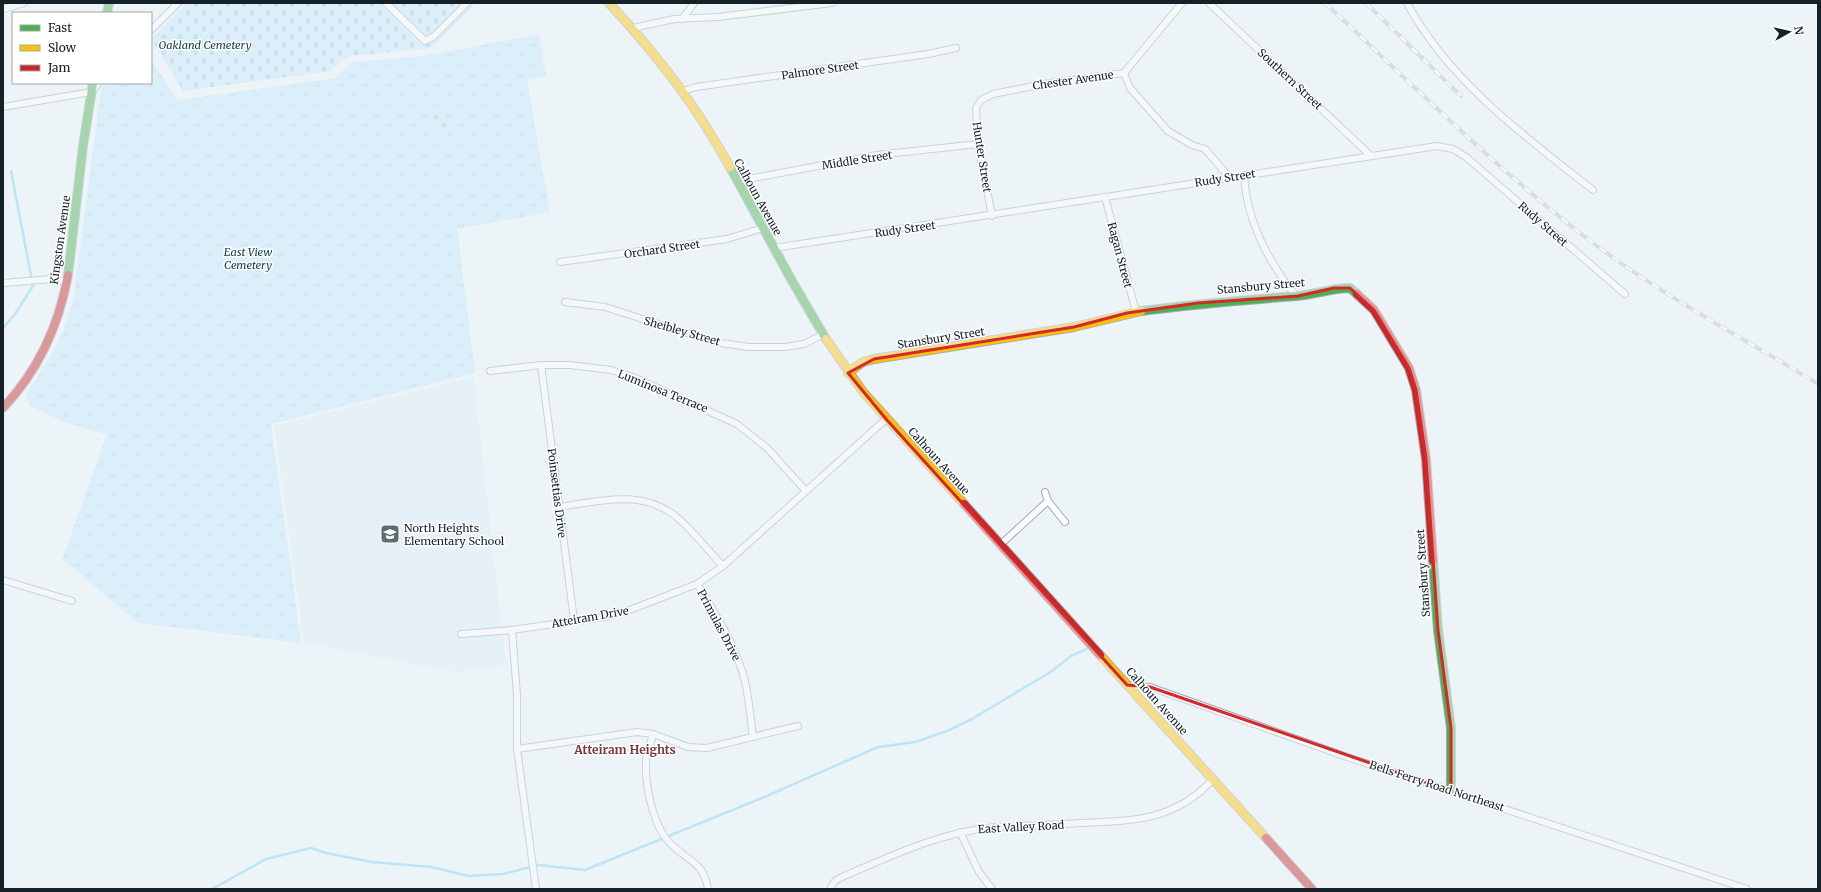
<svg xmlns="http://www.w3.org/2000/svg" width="1821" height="892" viewBox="0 0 1821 892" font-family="Merriweather,serif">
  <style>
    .built { fill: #dbedf7 }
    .cemetery { fill: url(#cemetery-stones) }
    .park { fill: url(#park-tufts); fill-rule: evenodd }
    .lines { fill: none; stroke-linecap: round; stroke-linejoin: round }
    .stream { stroke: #84d1f6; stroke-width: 2.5 }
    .street-casing { stroke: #a1abb0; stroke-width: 8 }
    .fast-casing { stroke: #a1abb0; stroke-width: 10 }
    .slow-casing { stroke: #a1abb0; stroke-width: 10 }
    .jam-casing { stroke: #a1abb0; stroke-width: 10 }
    .street { stroke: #fcfdfe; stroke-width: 6 }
    .fast { stroke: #4caf50; stroke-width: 8 }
    .slow { stroke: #ffc107; stroke-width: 8 }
    .jam { stroke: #c62828; stroke-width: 8 }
    .rail-casing { stroke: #c0c2c3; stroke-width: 4 }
    .rail { stroke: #fff; stroke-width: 2.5; stroke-dasharray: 8; stroke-linecap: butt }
    .marked { fill: none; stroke: #d62828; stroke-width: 3; stroke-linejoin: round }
    .labels { text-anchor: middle; stroke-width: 3; stroke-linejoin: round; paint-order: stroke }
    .park-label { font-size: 11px; font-style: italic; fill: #134055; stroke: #fff }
    .street-label { font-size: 11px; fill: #142129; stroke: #fff }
    .poi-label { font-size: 11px; fill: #142129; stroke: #fff; text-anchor: start }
    .neighbourhood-label { font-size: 12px; font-weight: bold; fill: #7d353a; stroke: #fff }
  </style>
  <defs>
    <pattern id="cemetery-stones" width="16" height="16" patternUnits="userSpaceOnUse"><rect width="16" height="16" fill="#c6e8fc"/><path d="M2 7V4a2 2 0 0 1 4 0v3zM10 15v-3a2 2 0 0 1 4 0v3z" fill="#a9c7d8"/></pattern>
    <pattern id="park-tufts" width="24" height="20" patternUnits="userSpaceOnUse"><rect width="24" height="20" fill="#c6e8fc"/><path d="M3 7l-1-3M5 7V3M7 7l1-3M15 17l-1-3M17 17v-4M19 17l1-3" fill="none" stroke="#a9c7d8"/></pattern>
  </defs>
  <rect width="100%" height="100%" fill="#ecf4f8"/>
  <!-- built -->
  <polygon class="built" points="474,377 506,666 456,672 304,643 274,426"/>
  <!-- cemetery -->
  <g class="cemetery">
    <polygon points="187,3 476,3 431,48 351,56 339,62 331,71 183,91 151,39"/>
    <polygon points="444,113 446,127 433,129 431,115"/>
  </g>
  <!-- park -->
  <path class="park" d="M539,34L546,76L527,80L550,212L457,229L475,373L271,424L301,643L138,623L62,559L107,435L64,422L30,406L26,394L52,354L66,324L74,294L101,90L107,83H151V60L178,100L335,78L352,62L424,56ZM444,113L446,127L433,129L431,115Z"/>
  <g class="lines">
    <!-- stream -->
    <g class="stream">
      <polyline points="3,328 15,314 33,286 11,171"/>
      <polyline points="212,889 266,859 311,848 326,853 372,862 431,867 469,876 503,874 538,865 585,870 762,798 878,747 915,742 947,731 972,719 1052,671 1071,656 1089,648 1092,649"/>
    </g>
    <defs>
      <g id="street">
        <polyline points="386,3 425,41 433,37 467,3"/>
        <polyline points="1209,3 1371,156"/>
        <path d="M1407,3C1449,81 1524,136 1593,190"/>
        <polyline points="3,9 24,3"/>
        <polyline points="682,19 694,3"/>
        <polyline points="633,28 674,19 718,17 832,3"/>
        <polyline points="151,30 178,3"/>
        <polyline points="1124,73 1130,88 1168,131 1192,145 1205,149 1229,177"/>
        <polyline points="683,91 696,87 928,54 956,48"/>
        <polyline points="3,107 91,92 99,83"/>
        <path d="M1244,175C1246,219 1268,262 1296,296"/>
        <polyline points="737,181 877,155 978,144"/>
        <polyline points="1105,197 1136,312"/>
        <polyline points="992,216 978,144 976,108 981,100 993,94 1044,84 1124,73 1182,3"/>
        <polyline points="774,248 1437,146 1453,149 1466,157 1625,294"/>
        <polyline points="560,262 727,239 763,228"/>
        <polyline points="3,283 52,279 67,282"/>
        <polyline points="565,302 605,307 715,342 748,347 785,347 804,344 822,335"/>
        <polyline points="541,365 574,620"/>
        <polyline points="490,371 541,365 570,365 611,370 633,377 737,424 767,448 806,491"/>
        <polyline points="1045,492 1048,501 1065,522"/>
        <path d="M559,507C600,501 644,488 679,519C695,533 708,551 723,566"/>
        <polyline points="1000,545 1048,501"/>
        <polyline points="3,580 72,601"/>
        <path d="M697,584C715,612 733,642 743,674C749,694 750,716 753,737"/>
        <polyline points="512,630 517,695 517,749 536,889"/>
        <polyline points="461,634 512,630 609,616 627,611 697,584 723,566 886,419"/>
        <polyline points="1127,685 1150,687 1347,757 1747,889"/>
        <path d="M653,734C651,743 647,752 646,761C645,786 653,829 673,846C690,862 704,863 708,889"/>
        <polyline points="517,749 637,732 653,734 688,747 707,748 798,726"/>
        <polyline points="960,832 979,872 992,889"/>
        <path d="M830,889L835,881L842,877C891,856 941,832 995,827C1023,826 1051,825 1080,823C1131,821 1176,821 1213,779"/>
      </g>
      <g id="fast">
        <polyline points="107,13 109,3"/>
        <polyline points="730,167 792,281 826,339"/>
        <polyline points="68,275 83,146 93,83"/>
        <path d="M1141,311C1193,304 1244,300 1296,296C1314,295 1331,288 1350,288L1357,294"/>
        <polyline points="1433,560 1438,630 1451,728 1451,791"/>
      </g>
      <g id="slow">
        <path d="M609,3C658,56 695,104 730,167"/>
        <polyline points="826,339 863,392 964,504"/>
        <polyline points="848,373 863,362 874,359 1074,327 1141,311"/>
        <polyline points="1100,655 1266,838"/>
      </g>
      <g id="jam">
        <polyline points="1357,294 1374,310 1409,368 1416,390 1426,459 1433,560"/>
        <path d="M3,408C38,371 59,325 68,275"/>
        <polyline points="964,504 1100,655"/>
        <polyline points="1266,838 1312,889"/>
      </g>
    </defs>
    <!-- street casing -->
    <use href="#street" class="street-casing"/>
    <!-- fast casing -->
    <use href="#fast" class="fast-casing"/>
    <!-- slow casing -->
    <use href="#slow" class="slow-casing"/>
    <!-- jam casing -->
    <use href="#jam" class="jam-casing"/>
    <!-- street -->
    <use href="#street" class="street"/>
    <!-- fast -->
    <use href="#fast" class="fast"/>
    <!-- slow -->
    <use href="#slow" class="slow"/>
    <!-- jam -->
    <use href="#jam" class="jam"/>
    <defs>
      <g id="rail">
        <path d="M1325,3C1410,82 1492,165 1584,236C1657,293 1740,336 1818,384"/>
        <polyline points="1366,3 1461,96"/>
      </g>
    </defs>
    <!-- rail casing -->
    <use href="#rail" class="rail-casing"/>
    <!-- rail -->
    <use href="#rail" class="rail"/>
  </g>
  <!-- marked area -->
  <path d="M0 0H1821V892H0ZM1334,288H1350L1374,310L1409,368L1416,390L1426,459L1438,630L1451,728V791L1150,687L1127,685L886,419L848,373L874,359L1074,327L1127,313L1198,303L1298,296Z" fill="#ecf4f8" fill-opacity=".55" fill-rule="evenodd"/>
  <path class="marked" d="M1334,288H1350L1374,310L1409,368L1416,390L1426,459L1438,630L1451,728V791L1150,687L1127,685L886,419L848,373L874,359L1074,327L1127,313L1198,303L1298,296Z"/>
  <!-- icons -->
  <defs>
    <symbol id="school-square" viewBox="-11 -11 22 22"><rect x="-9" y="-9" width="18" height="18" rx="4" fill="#606b71" stroke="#fff"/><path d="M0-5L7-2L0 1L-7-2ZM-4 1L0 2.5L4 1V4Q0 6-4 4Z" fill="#fff"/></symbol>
  </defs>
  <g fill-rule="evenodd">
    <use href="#school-square" x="379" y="523" width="22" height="22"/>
  </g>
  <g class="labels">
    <!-- park labels -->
    <g class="park-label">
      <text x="205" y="49">Oakland Cemetery</text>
      <text x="248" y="256">East View<tspan x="248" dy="13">Cemetery</tspan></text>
    </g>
    <!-- street labels -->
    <g class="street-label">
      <text transform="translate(820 70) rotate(-8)" y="4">Palmore Street</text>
      <text transform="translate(1290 79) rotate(43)" y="4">Southern Street</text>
      <text transform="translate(1073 80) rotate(-8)" y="4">Chester Avenue</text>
      <text transform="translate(982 157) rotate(81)" y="4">Hunter Street</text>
      <text transform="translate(857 160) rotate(-9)" y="4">Middle Street</text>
      <text transform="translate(1225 178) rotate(-9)" y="4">Rudy Street</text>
      <text transform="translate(758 197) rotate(61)" y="4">Calhoun Avenue</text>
      <text transform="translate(1543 224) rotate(41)" y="4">Rudy Street</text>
      <text transform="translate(905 229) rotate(-8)" y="4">Rudy Street</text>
      <text transform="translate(60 240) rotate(-82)" y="4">Kingston Avenue</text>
      <text transform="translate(662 249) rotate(-8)" y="4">Orchard Street</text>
      <text transform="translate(1120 255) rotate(75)" y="4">Ragan Street</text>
      <text transform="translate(1261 286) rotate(-5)" y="4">Stansbury Street</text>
      <text transform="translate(682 331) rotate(16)" y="4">Sheibley Street</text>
      <text transform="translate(941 338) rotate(-9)" y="4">Stansbury Street</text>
      <text transform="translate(663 391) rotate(22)" y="4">Luminosa Terrace</text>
      <text transform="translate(939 461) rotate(48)" y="4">Calhoun Avenue</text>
      <text transform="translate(557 493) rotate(83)" y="4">Poinsettias Drive</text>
      <text transform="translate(1423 573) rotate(-94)" y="4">Stansbury Street</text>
      <text transform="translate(590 617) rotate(-10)" y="4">Atteiram Drive</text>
      <text transform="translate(719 625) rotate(62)" y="4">Primulas Drive</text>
      <text transform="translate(1157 701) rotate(48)" y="4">Calhoun Avenue</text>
      <text transform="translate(1437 786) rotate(18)" y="4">Bells Ferry Road Northeast</text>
      <text transform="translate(1021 827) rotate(-3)" y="4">East Valley Road</text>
    </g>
    <!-- poi labels -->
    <g class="poi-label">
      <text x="404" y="532">North Heights<tspan x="404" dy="13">Elementary School</tspan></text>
    </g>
    <!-- neighbourhood labels -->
    <g class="neighbourhood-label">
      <text x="625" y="754">Atteiram Heights</text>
    </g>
  </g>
  <!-- border -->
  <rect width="1821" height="892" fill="none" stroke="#142129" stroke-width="8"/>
  <!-- legend -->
  <rect x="12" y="12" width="140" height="72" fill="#ffffff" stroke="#a1a6a9"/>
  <rect x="20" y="25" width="20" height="6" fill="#4caf50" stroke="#a1a6a9"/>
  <text x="48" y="32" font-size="12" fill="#142129">Fast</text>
  <rect x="20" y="45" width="20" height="6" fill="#ffc107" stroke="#a1a6a9"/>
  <text x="48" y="52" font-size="12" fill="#142129">Slow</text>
  <rect x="20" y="65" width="20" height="6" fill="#c62828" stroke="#a1a6a9"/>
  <text x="48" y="72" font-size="12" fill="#142129">Jam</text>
  <!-- north arrow -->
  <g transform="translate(1789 32) rotate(82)" stroke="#ffffff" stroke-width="3" paint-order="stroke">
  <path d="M0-3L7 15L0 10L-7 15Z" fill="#142129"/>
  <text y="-6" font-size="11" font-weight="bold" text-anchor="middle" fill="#142129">N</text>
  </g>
</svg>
